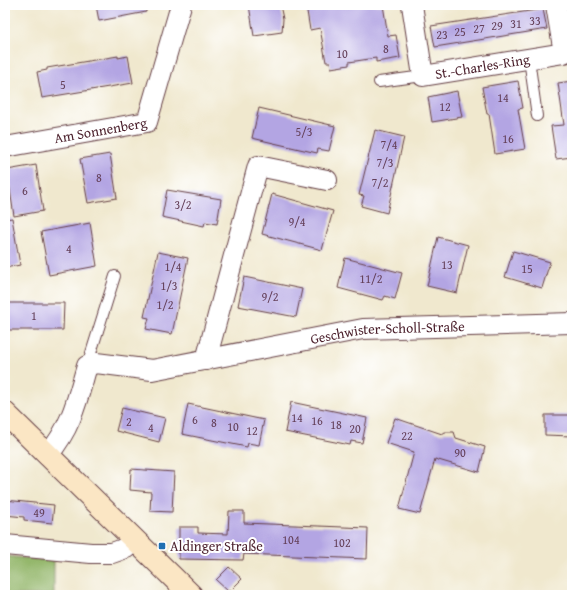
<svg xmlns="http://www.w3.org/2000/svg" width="577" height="600" viewBox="0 0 577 600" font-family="'Gentium Book Plus',serif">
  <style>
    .forest { fill: #94b76c; stroke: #6f6b4c }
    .building { fill: #b3a5e3 }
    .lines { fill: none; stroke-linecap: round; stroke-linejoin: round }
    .service-casing { stroke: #633d43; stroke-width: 12 }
    .minor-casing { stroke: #633d43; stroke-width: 22 }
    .secondary-casing { stroke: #633d43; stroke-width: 24 }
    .service { stroke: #fff; stroke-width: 10 }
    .minor { stroke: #fff; stroke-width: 20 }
    .secondary { stroke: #fbe6c4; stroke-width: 22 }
    .poi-dot { fill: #1f6fb2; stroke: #fff; stroke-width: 1.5 }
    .labels { text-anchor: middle; stroke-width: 4; stroke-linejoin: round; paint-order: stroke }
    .number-label { font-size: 12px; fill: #644059 }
    .street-label { font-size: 14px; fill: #4a1f2b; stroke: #fff }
    .poi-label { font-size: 14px; fill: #4a1f2b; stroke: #fff; text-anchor: start }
  </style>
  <rect width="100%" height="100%" fill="#fff"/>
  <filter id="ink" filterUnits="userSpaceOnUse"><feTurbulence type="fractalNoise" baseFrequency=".025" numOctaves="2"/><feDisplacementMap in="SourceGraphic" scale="8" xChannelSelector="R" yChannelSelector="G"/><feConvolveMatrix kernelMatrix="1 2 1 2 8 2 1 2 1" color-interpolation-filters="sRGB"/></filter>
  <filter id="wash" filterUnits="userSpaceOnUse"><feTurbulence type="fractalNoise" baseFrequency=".012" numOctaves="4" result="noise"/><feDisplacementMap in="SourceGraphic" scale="16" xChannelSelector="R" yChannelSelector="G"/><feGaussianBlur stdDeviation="0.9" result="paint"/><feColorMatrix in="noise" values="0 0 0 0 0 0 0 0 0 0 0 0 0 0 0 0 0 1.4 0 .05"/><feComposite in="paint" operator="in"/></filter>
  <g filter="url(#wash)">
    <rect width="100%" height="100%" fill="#f0e8ce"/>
    <!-- forest -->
    <polygon class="forest" points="5,556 54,561 54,595 5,595"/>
    <g id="blocks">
      <!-- building -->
      <g class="building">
        <polygon points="96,5 146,5 146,12 99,21"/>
        <polygon points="249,5 280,5 283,19 282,32 254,36"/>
        <polygon points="306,5 383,5 388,36 396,35 400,58 376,62 376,58 349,62 349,65 331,68 330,62 326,62 320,28 310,30"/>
        <polygon points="543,9 547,29 435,47 431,26"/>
        <polygon points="118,56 118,58 128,56 133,83 42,98 37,72 47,70 47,68"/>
        <polygon points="518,81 523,108 518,109 525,149 495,154 489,114 487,114 482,87"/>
        <polygon points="572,81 572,157 556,159 551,126 564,125 558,83"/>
        <polygon points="457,91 462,117 432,122 428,97"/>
        <polygon points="259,108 335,126 329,151 318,149 317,153 252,138"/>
        <polygon points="375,130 404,137 387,213 361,206 364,196 359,195"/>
        <polygon points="110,154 117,198 88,203 80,159"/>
        <polygon points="36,165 43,211 14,216 7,170"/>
        <polygon points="167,190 221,199 217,224 205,222 204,226 162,217"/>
        <polygon points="272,194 333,211 322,250 262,234"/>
        <polygon points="12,218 20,265 5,268 5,219"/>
        <polygon points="90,223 97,266 49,275 41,232"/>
        <polygon points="438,237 468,245 457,293 427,286"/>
        <polygon points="513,251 550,262 542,288 505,277"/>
        <polygon points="158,252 188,258 172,334 146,329 149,318 144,317"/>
        <polygon points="345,258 402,273 395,299 385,296 383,300 338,288"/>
        <polygon points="244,277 302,289 296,317 238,306"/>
        <polygon points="5,303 64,303 63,330 5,330"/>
        <polygon points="291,402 367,418 362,443 351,441 350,445 285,432"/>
        <polygon points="188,404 264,420 259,445 248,443 247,447 182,434"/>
        <polygon points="122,408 165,418 159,442 116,431"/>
        <polygon points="545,415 572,415 572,436 545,435"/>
        <polygon points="395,418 442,434 445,432 454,432 456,438 485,447 479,472 435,459 420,514 399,509 414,452 386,443"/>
        <polygon points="131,469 174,472 172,512 150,511 151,492 130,490"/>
        <polygon points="5,500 54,505 52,523 24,520 24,517 5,515"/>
        <polygon points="229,511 244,511 244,523 368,528 367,559 244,554 243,560 179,559 179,527 198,527 198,533 228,534"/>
        <polygon points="229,567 242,579 229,592 216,580"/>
      </g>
    </g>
  </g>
  <g filter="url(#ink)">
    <use href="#blocks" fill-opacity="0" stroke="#633d43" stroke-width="1"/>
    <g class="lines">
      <defs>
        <g id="service">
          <polyline points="529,59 537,116"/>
          <polyline points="379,82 423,76"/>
          <polyline points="87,366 115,276"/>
        </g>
        <g id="minor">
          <path id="s1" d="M412,5L423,76L564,53L556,5"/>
          <path id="s2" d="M5,147L147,122L181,5"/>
          <polyline points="206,360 258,166 327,180"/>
          <path id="s3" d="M48,455C72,426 77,400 87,366L96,363L152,370L363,329L572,323"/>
          <polyline points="5,545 91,553 112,553 126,548 135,540"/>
        </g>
        <polyline id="secondary" points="5,413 191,595"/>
      </defs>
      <!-- service casing -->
      <use href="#service" class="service-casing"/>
      <!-- minor casing -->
      <use href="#minor" class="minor-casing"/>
      <!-- secondary casing -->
      <use href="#secondary" class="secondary-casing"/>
      <!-- service -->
      <use href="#service" class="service"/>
      <!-- minor -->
      <use href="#minor" class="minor"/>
      <!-- secondary -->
      <use href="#secondary" class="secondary"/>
    </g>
  </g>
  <!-- markers -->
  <rect class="poi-dot" x="158" y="542" width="8" height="8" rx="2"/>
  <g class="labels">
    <!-- number labels -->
    <g class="number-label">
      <text x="535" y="25">33</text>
      <text x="516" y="28">31</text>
      <text x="497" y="30">29</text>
      <text x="479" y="33">27</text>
      <text x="460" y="36">25</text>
      <text x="442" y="39">23</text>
      <text x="386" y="53">8</text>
      <text x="342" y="58">10</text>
      <text x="63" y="89">5</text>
      <text x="503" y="102">14</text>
      <text x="445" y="111">12</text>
      <text x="304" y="136">5/3</text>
      <text x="508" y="143">16</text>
      <text x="389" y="149">7/4</text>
      <text x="385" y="167">7/3</text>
      <text x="99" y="182">8</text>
      <text x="380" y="187">7/2</text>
      <text x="25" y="195">6</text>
      <text x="183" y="209">3/2</text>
      <text x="297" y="226">9/4</text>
      <text x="69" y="253">4</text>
      <text x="447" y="269">13</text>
      <text x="173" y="271">1/4</text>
      <text x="527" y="273">15</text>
      <text x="371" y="283">11/2</text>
      <text x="169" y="290">1/3</text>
      <text x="270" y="301">9/2</text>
      <text x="165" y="309">1/2</text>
      <text x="34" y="320">1</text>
      <text x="297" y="422">14</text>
      <text x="195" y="424">6</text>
      <text x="317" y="425">16</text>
      <text x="129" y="426">2</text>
      <text x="214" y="427">8</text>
      <text x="336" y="429">18</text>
      <text x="233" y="431">10</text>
      <text x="151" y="432">4</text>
      <text x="355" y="433">20</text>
      <text x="252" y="435">12</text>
      <text x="407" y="440">22</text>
      <text x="460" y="457">90</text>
      <text x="39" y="517">49</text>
      <text x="291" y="544">104</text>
      <text x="342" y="547">102</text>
    </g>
    <!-- street labels -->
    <g class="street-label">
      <text dy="5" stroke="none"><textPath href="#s1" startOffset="132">St.-Charles-Ring</textPath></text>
      <text dy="5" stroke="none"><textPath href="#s2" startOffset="97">Am Sonnenberg</textPath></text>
      <text dy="5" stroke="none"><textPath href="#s3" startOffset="403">Geschwister-Scholl-Straße</textPath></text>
    </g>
    <!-- poi labels -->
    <g class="poi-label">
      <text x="170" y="551">Aldinger Straße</text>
    </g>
  </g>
  <!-- margin -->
  <rect width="577" height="600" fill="none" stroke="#fff" stroke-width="20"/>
</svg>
